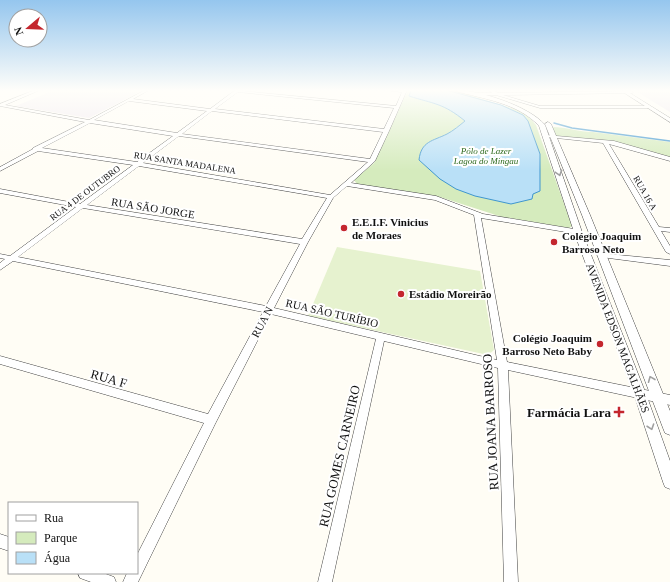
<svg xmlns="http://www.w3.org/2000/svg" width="670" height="582" viewBox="0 0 670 582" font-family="'Times New Roman',serif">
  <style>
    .industrial { fill: #eee6ef }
    .green { fill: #d5ebbd }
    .pitch { fill: #e6f2cf }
    .water { fill: #b9e0f7; stroke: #3f96cf }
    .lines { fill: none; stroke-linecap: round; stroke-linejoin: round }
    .stream { stroke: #3f96cf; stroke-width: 1.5 }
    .minor-casing { stroke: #444; stroke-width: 1 }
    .tertiary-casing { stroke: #444; stroke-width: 1 }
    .minor { fill: #fff; fill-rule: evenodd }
    .tertiary { fill: #fff; fill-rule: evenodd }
    .oneway { stroke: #a0a0a0 }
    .poi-dot { fill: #c4262e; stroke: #fff; stroke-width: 1.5 }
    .labels { text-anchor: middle; stroke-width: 4; stroke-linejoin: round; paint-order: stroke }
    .far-park-label { font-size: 9px; font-style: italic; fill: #2f6b1f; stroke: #fff }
    .far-street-label { font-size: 9px; fill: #111; stroke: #fff }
    .street-label { font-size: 11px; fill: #111; stroke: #fff }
    .poi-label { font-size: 11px; font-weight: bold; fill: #111; stroke: #fff; text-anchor: start }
    .near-street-label { font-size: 13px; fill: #111; stroke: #fff }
    .near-poi-label { font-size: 13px; font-weight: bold; fill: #111; stroke: #fff; text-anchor: end }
  </style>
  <rect width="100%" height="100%" fill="#fffdf5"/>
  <!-- industrial -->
  <g class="industrial">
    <polygon points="54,90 143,90 89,118 16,106"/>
    <polygon points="634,90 670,90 670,112"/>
  </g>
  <!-- green -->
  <g class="green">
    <polygon points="408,90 453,90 518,110 530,118 536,125 572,226 569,228 502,217 440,197 357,184 354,180 374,163"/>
    <path d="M552,127C566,127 579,132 593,132L670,142V157L624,145L558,136L554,135Z"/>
  </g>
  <!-- pitch -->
  <polygon class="pitch" points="337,247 480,271 494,350 488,355 308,316"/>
  <!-- water -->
  <path class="water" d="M411,90H446L501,105L523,115L528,121L540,154V191L533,194L532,199L511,204L475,196L456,189L440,179L419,160C421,141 433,141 447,134C453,131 460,125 465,121C443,103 434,104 409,96Z"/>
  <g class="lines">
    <!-- stream -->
    <polyline class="stream" points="554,123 572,128 670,141"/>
    <defs>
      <g id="minor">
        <path d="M35,90H40L5,105L89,120L145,90H149L133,99L210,109L234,91L232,90L396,106L402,92L392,91L390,90H407L389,131L375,161L351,183L436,196L483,214L580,230L581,232L578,234L481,218L507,362L670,395V405L508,370L518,582H504L498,368L384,341L332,582H318L376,339L271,314L215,424L138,582H123L127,573H137V555L204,423L0,364V356L208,414L263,312L13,261L0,270V263L5,259L0,258V254L10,256L76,207L0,193V189L80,204L133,165L38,151L0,171V167L33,149V148L85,122L0,106V104ZM238,92L394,108L384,129L215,109ZM129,101L207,111L177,133L94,120ZM212,111L383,132L370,159L182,134ZM90,123L173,136L137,162L42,148ZM179,136L368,162L330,195L143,163ZM139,166L327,198L302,239L87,205ZM347,186L435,200L474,215L497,360L274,308L308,242L333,198ZM83,208L300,244L266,306L18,257Z"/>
        <polygon points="489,90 493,90 498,93 632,91 633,93 503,95 540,106 648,106 650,107 648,108 540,108 496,95 479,95 477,94 479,93 492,93"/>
        <polygon points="545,135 614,141 670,157 670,161 609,144 659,227 670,228 670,232 661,231 670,246 670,254 666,252 603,143 547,137 545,136"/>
        <polygon points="598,253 670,260 670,266 601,257 597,255"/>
        <polygon points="0,534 9,537 9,551 0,548"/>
        <polygon points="78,573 103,573 114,577 116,582 91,582 80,578"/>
      </g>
      <g id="tertiary">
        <path d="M455,90C479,90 529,106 545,125L582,232L646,394L670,461V489L665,487L663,482L634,394L574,232L539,126C518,103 484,99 455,91Z"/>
        <polygon points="620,90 625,90 670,118 670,122"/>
        <polygon points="548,122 551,124 590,215 670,411 670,435 665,433 663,428 582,215 545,124"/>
      </g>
    </defs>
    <!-- minor casing -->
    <use href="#minor" class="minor-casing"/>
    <!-- tertiary casing -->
    <use href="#tertiary" class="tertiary-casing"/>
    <!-- minor -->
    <use href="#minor" class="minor"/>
    <!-- tertiary -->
    <use href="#tertiary" class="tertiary"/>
  </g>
  <!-- one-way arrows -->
  <defs><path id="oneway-chevron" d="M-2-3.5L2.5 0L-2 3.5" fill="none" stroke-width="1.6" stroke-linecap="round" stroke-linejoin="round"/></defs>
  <g class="oneway">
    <use href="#oneway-chevron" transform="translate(559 173) rotate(72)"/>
    <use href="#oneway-chevron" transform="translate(651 379) rotate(-112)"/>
    <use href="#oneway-chevron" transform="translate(651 427) rotate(71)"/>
  </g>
  <!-- sky -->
  <linearGradient id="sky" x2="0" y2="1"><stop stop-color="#95c6ee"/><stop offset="0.53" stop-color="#fffefa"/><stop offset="1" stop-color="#fffefa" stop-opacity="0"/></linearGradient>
  <rect width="670" height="171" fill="url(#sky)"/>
  <!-- markers -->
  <g class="poi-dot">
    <circle cx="344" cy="228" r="4"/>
    <circle cx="554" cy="242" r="4"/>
    <circle cx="401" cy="294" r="4"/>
    <circle cx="600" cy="344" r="4"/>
    <path d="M617 406h4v4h4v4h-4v4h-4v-4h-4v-4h4z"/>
  </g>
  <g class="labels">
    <!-- far-park labels -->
    <g class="far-park-label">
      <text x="486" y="154">Pólo de Lazer<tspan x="486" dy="10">Lagoa do Mingau</tspan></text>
    </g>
    <!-- far-street labels -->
    <g class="far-street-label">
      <text transform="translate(185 163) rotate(9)" y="3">RUA SANTA MADALENA</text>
      <text transform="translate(85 193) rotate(-37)" y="3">RUA 4 DE OUTUBRO</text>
      <text transform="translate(645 193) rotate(60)" y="3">RUA 16 A</text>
    </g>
    <!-- street labels -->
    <g class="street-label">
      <text transform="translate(153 208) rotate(9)" y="4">RUA SÃO JORGE</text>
      <text transform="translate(332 313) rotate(13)" y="4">RUA SÃO TURÍBIO</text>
      <text transform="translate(262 322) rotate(-62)" y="4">RUA N</text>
      <text transform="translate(618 338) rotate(69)" y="4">AVENIDA EDSON MAGALHÃES</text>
    </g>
    <!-- poi labels -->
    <g class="poi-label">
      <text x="352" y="226">E.E.I.F. Vinicius<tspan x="352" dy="13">de Moraes</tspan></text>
      <text x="562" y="240">Colégio Joaquim<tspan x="562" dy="13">Barroso Neto</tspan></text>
      <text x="409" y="298">Estádio Moreirão</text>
      <text x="592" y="342" text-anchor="end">Colégio Joaquim<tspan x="592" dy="13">Barroso Neto Baby</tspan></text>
    </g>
    <!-- near-street labels -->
    <g class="near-street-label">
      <text transform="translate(109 378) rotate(16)" y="5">RUA F</text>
      <text transform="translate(490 422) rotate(-93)" y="5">RUA JOANA BARROSO</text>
      <text transform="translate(339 456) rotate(-77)" y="5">RUA GOMES CARNEIRO</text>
    </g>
    <!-- near-poi labels -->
    <g class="near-poi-label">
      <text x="611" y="417">Farmácia Lara</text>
    </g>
  </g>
  <!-- legend -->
  <rect x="8" y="502" width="130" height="72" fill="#ffffff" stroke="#a0a0a0"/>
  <rect x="16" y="515" width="20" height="6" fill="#ffffff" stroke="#a0a0a0"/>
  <text x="44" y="522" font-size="12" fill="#111111">Rua</text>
  <rect x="16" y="532" width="20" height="12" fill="#d5ebbd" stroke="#a0a0a0"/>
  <text x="44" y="542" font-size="12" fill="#111111">Parque</text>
  <rect x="16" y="552" width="20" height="12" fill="#b9e0f7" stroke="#a0a0a0"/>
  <text x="44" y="562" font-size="12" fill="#111111">Água</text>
  <!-- north arrow -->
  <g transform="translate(28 28) rotate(251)"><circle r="19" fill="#ffffff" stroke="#a0a0a0"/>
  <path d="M0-3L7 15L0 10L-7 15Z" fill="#c4262e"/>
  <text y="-6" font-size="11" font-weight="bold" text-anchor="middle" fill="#111111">N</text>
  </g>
</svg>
